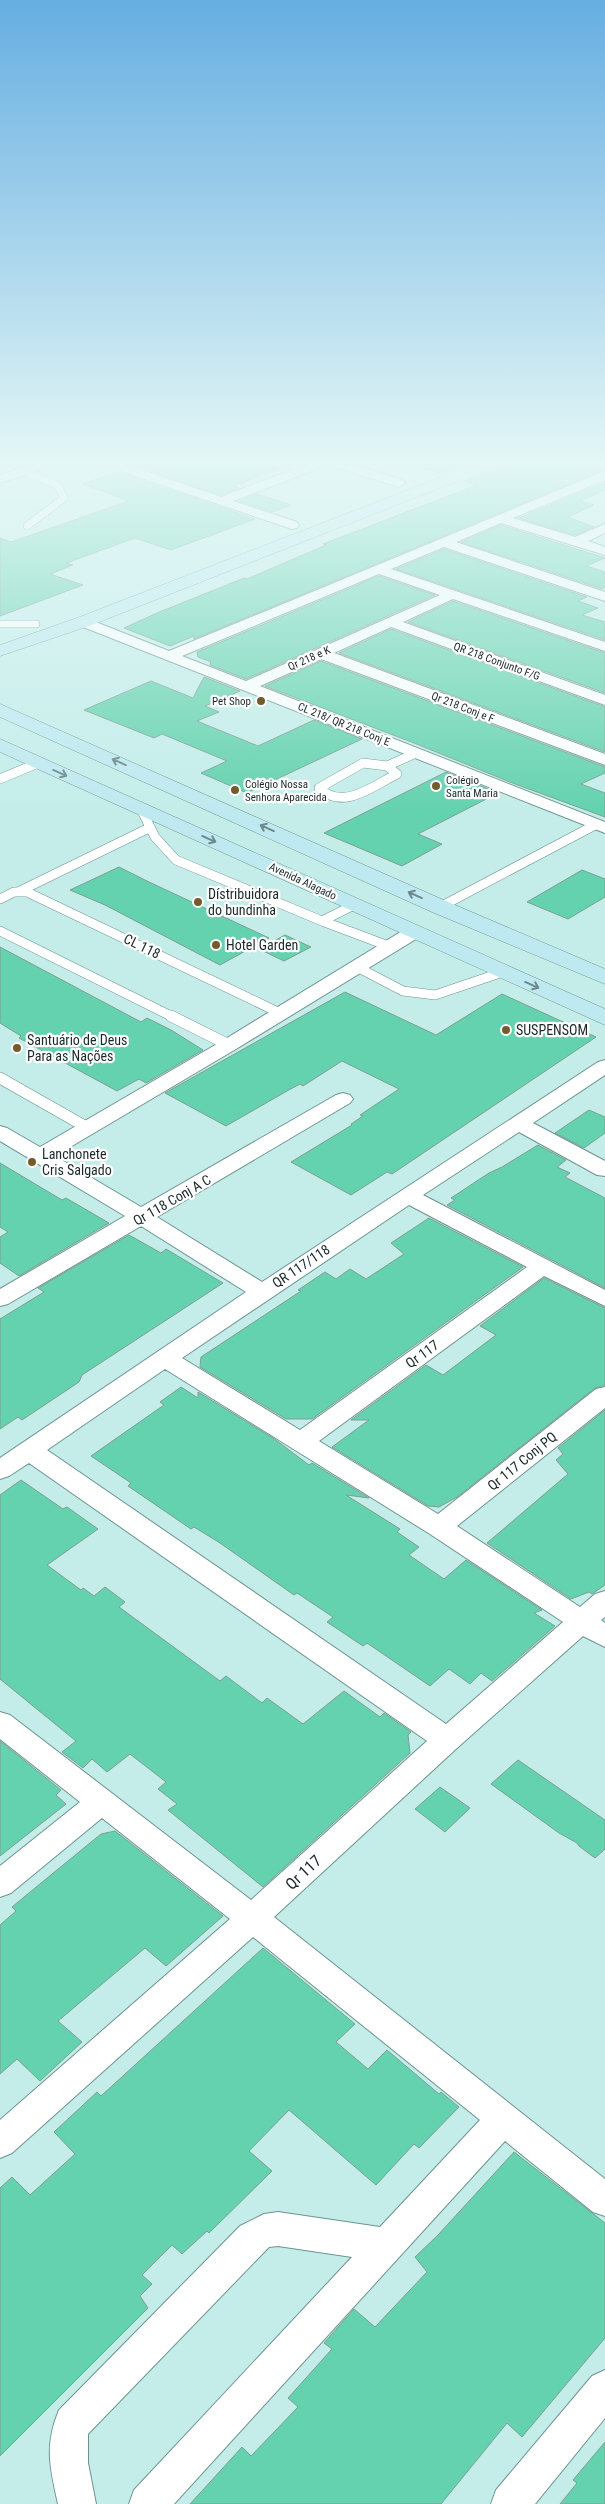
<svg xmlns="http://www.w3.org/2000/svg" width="605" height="2504" viewBox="0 0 605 2504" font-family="'Roboto Condensed',sans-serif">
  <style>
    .building { fill: #64d2ae; stroke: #7d9f92 }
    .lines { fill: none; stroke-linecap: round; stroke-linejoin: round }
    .lane-far2-casing { stroke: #6d9491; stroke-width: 8 }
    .lane-far1-casing { stroke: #6d9491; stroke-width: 10 }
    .lane-casing { stroke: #6d9491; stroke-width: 12 }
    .street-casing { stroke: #6d9491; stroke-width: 2 }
    .secondary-casing { stroke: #6d9491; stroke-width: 1 }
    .lane-far2 { stroke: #fff; stroke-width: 7 }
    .lane-far1 { stroke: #fff; stroke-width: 9 }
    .lane { stroke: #fff; stroke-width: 11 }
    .street { fill: #fff; fill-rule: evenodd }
    .secondary { fill: #bfe9f0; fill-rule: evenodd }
    .oneway { stroke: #6c898c }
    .poi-dot { fill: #735c2c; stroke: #fff; stroke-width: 2 }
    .labels { text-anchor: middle; stroke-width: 4.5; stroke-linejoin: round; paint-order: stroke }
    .far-street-label { font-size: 11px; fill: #1a2928; stroke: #fff }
    .far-poi-label { font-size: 11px; fill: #1a2928; stroke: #fff; text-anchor: start }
    .poi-label { font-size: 14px; fill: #1a2928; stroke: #fff; text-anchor: start }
    .street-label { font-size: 14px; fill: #1a2928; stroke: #fff }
    .near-street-label { font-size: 16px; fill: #1a2928; stroke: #fff }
  </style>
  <rect width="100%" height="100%" fill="#c4edea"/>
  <!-- building -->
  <g class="building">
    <polygon points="134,461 294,461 295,463 233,486 239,488 221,495 133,465"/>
    <polygon points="416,461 478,461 443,474 416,466"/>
    <polygon points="506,461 571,461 603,470 194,639 194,636 170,646 124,628 157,613 244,578 247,579 326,545 323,544 477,485 464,481 502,466"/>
    <polygon points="118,472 255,519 171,550 135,538 66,563 73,565 50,574 83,585 0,616 0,538 11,542 129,501 82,484"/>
    <polygon points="601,484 605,485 605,490 580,501 594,505 568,517 594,527 575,535 519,518"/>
    <polygon points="257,494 291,505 273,512 239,501"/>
    <polygon points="501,525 605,558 586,566 605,572 605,587 602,589 461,542"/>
    <polygon points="444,549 587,597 578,601 598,608 582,615 605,622 605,640 396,569"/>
    <polygon points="379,576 435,595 246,679 210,665 211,662 198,657 197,652"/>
    <polygon points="453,601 605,653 605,693 408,622"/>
    <polygon points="391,629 605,707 605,752 339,653"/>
    <polygon points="321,661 605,767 605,773 581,784 605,793 605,817 515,784 414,743 265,686"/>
    <polygon points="204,677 240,691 205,706 219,712 197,721 258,746 314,720 362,739 247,793 201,773 227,761 162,734 154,738 84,710 151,681 193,698"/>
    <polygon points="446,772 498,793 418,834 442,844 402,866 324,833"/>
    <polygon points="119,867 149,882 269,938 220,965 105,905 70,890"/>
    <polygon points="582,870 605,879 605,897 568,919 527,902"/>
    <polygon points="285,935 311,947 284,961 259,949"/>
    <polygon points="0,947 141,1022 147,1018 171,1030 203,1050 146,1083 139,1079 117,1091 19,1038 21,1036 0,1023"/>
    <polygon points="345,992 436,1035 502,994 596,1037 392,1174 387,1172 351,1195 291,1162 352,1125 351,1124 363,1116 360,1115 399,1089 342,1061 303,1086 300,1084 287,1091 226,1126 165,1093"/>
    <polygon points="589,1110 605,1117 605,1133 584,1148 555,1133"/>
    <polygon points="538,1145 566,1160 557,1167 570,1173 565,1177 605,1198 605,1288 447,1205 455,1200 451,1198 489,1173 502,1167"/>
    <polygon points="0,1163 62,1200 66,1198 109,1223 19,1276 0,1263 0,1237 8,1232 0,1227"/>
    <polygon points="429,1218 523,1267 312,1419 286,1419 200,1367 201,1357 301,1291 298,1290 325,1272 336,1279 350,1269 366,1279 404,1254 391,1243"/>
    <polygon points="129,1235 161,1253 166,1249 223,1283 82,1375 79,1382 22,1420 18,1417 0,1429 0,1319 44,1292 38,1288"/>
    <polygon points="544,1278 605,1308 605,1385 595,1388 457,1497 439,1507 428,1506 332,1447 369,1420 351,1420 426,1365 443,1375 496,1335 480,1326"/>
    <polygon points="181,1387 198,1398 198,1392 273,1438 309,1465 312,1463 369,1498 346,1495 400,1529 397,1532 419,1547 409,1555 444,1579 466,1560 542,1610 534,1613 555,1626 492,1681 481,1673 470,1684 449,1669 430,1686 367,1643 363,1646 327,1622 333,1617 297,1593 294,1595 220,1543 194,1527 191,1529 128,1486 131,1483 91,1456 164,1405 160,1402"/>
    <polygon points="605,1410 605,1585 592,1594 589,1592 571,1599 487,1543 568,1474 556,1460 563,1454 558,1448"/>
    <polygon points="21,1480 63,1509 67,1507 98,1529 47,1565 81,1590 83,1588 94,1596 105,1587 125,1602 119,1607 220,1681 226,1676 262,1703 267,1698 303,1724 344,1691 380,1717 384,1713 411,1732 408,1735 410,1753 263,1887 168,1810 177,1804 158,1789 166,1782 130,1754 107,1772 92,1759 83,1768 62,1752 76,1741 0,1679 0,1495"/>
    <polygon points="0,1741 61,1790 56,1795 66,1804 0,1856"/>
    <polygon points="518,1760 605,1820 605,1849 595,1858 579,1846 577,1843 559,1833 491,1784"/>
    <polygon points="440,1787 470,1808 445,1832 415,1809"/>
    <polygon points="115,1831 223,1916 166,1966 145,1948 58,2021 82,2042 40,2081 17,2059 0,2074 0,1925 16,1911 12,1907 52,1874 101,1834"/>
    <polygon points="263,1948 355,2024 336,2042 368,2069 387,2050 439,2094 441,2092 459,2107 419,2148 414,2144 376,2185 289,2110 249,2151 272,2171 209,2233 207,2231 182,2254 172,2245 142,2275 152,2284 140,2296 148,2308 0,2456 0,2188 12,2177 30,2195 75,2154 54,2132 97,2092 101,2096"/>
    <polygon points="514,2152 605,2223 605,2338 522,2437 507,2423 441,2504 190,2504 242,2447 251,2456 298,2407 288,2398 332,2349 324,2343 354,2309 375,2327 427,2272 415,2257 438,2235"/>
    <polygon points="605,2442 605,2504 560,2504 577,2483 573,2480"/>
  </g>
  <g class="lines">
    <defs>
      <g id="lane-far2">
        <polyline points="24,471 58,486 64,498 27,526"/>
        <polyline points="0,624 36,624"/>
      </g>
      <g id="lane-far1">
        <path d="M363,763L387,766L397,774C373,786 343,811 319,788Z"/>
        <polyline points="387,766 416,753"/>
        <polyline points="0,779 38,763"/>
        <polyline points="141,809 155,837 176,860 322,921 391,947"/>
        <polyline points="20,891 149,828"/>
        <polyline points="0,899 14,892 27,892 282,1014"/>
        <polyline points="440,907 595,825"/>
        <polyline points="322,921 354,905"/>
        <polyline points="0,931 173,1017"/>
        <polyline points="357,967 403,991 435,995 503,972"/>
      </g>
      <g id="lane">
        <polyline points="171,1016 229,1045"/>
        <polyline points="0,1078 88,1128"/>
      </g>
      <g id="street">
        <polygon points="43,461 60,461 58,464 0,483 0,475"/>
        <polygon points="98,461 115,461 221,497 315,461 341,461 403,480 405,483 399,487 328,465 233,501 297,522 299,525 297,528 292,529 100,464"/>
        <path d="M605,471V480L513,518L575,537L605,524V533L588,541L605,547V555L501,523L456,542L605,592V601L444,547L391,569L605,642V651L453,599L403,622L605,695V705L391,627L334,653L605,754V765L321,659L260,686L605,822V833L78,625L76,622L83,618L88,619L169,651ZM379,574L440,595L246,681L182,656Z"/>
        <path d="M414,926L421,928L423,932L421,936L236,1049L55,1156L141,1207L336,1095L343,1093L350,1095L353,1099L350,1103L157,1217L262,1282L598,1062L605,1060V1075L533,1123L605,1161V1176L597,1175L519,1132L423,1195L605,1290V1306L544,1276L319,1441L438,1514L596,1389L605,1387V1408L457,1526L580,1607L595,1594L605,1591V1617L601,1620L605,1623V1647L583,1636L457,1748L274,1917L605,2179V2216L593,2212L505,2141L174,2504H129L134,2490L352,2257L278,2246L269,2247L88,2434V2463L96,2504H58C50,2467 44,2446 59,2410L240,2226L264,2214L278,2212L380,2227L480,2120L253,1937L12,2153L0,2158V2120L230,1919L102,1818L11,1893L0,1897V1866L80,1802L0,1739V1712L10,1715L251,1900L427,1741L29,1463L9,1476L0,1479V1458L246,1292L141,1226L8,1304L0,1306V1289L125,1216L0,1141V1126L7,1128L40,1147L222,1041L407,928ZM409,1205L527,1267L300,1430L182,1358ZM165,1369L430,1534L563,1622L446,1724L47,1450Z"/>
        <polygon points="605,2370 605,2418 535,2504 491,2504 496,2490 592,2376"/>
      </g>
      <g id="secondary">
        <polygon points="483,461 504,461 501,464 89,626 0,656 0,645 77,618"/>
        <polygon points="0,704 448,902 605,969 605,984 432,912 0,717"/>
        <polygon points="0,739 605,1009 605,1025 0,752"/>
      </g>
    </defs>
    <!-- lane-far2 casing -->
    <use href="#lane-far2" class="lane-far2-casing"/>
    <!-- lane-far1 casing -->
    <use href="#lane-far1" class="lane-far1-casing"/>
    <!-- lane casing -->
    <use href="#lane" class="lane-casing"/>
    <!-- street casing -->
    <use href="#street" class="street-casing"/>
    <!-- secondary casing -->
    <use href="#secondary" class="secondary-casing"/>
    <!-- lane-far2 -->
    <use href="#lane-far2" class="lane-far2"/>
    <!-- lane-far1 -->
    <use href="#lane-far1" class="lane-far1"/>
    <!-- lane -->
    <use href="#lane" class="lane"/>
    <!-- street -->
    <use href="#street" class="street"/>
    <!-- secondary -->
    <use href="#secondary" class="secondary"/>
  </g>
  <!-- one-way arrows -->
  <defs><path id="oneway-shaft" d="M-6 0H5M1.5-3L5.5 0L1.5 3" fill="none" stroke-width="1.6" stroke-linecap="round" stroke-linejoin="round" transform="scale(1.25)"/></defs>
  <g class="oneway">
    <use href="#oneway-shaft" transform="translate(119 762) rotate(-156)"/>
    <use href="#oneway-shaft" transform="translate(60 773) rotate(24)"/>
    <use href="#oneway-shaft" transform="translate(267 828) rotate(-156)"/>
    <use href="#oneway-shaft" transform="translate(209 839) rotate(24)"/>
    <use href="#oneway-shaft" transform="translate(415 895) rotate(-156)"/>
    <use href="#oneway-shaft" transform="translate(532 985) rotate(24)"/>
  </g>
  <!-- sky -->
  <linearGradient id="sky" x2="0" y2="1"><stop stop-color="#66aee1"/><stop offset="0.57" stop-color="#e4f7f6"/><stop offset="1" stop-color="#e4f7f6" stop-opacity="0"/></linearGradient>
  <rect width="605" height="811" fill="url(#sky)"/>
  <!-- markers -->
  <g class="poi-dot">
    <circle cx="261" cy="701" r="5"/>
    <circle cx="436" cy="786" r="5"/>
    <circle cx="235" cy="790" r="5"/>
    <circle cx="198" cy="902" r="5"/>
    <circle cx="216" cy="945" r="5"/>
    <circle cx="506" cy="1030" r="5"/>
    <circle cx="17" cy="1048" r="5"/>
    <circle cx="32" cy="1162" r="5"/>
  </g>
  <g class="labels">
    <!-- far-street labels -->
    <g class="far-street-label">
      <text transform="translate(309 658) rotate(-24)" y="4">Qr 218 e K</text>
      <text transform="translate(497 661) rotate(20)" y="4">QR 218 Conjunto F/G</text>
      <text transform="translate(463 707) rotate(21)" y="4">Qr 218 Conj e F</text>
      <text transform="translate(344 724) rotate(22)" y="4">CL 218/ QR 218 Conj E</text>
      <text transform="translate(303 881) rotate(25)" y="4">Avenida Alagado</text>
    </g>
    <!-- far-poi labels -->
    <g class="far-poi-label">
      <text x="251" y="705" text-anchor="end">Pet Shop</text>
      <text x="446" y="784">Colégio<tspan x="446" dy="13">Santa Maria</tspan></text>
      <text x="245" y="788">Colégio Nossa<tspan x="245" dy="13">Senhora Aparecida</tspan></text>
    </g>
    <!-- poi labels -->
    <g class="poi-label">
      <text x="208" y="899">Dístribuidora<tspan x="208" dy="16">do bundinha</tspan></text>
      <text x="226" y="950">Hotel Garden</text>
      <text x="516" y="1035">SUSPENSOM</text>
      <text x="27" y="1045">Santuário de Deus<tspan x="27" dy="16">Para as Nações</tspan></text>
      <text x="42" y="1159">Lanchonete<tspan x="42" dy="16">Cris Salgado</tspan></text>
    </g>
    <!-- street labels -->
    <g class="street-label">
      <text transform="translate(142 946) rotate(26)" y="5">CL 118</text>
      <text transform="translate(172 1200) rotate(-30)" y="5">Qr 118 Conj A C</text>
      <text transform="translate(301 1266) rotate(-34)" y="5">QR 117/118</text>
      <text transform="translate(422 1354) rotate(-36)" y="5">Qr 117</text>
      <text transform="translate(522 1461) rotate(-39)" y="5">Qr 117 Conj PQ</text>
    </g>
    <!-- near-street labels -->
    <g class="near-street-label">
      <text transform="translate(303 1872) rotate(-43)" y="6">Qr 117</text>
    </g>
  </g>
</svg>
